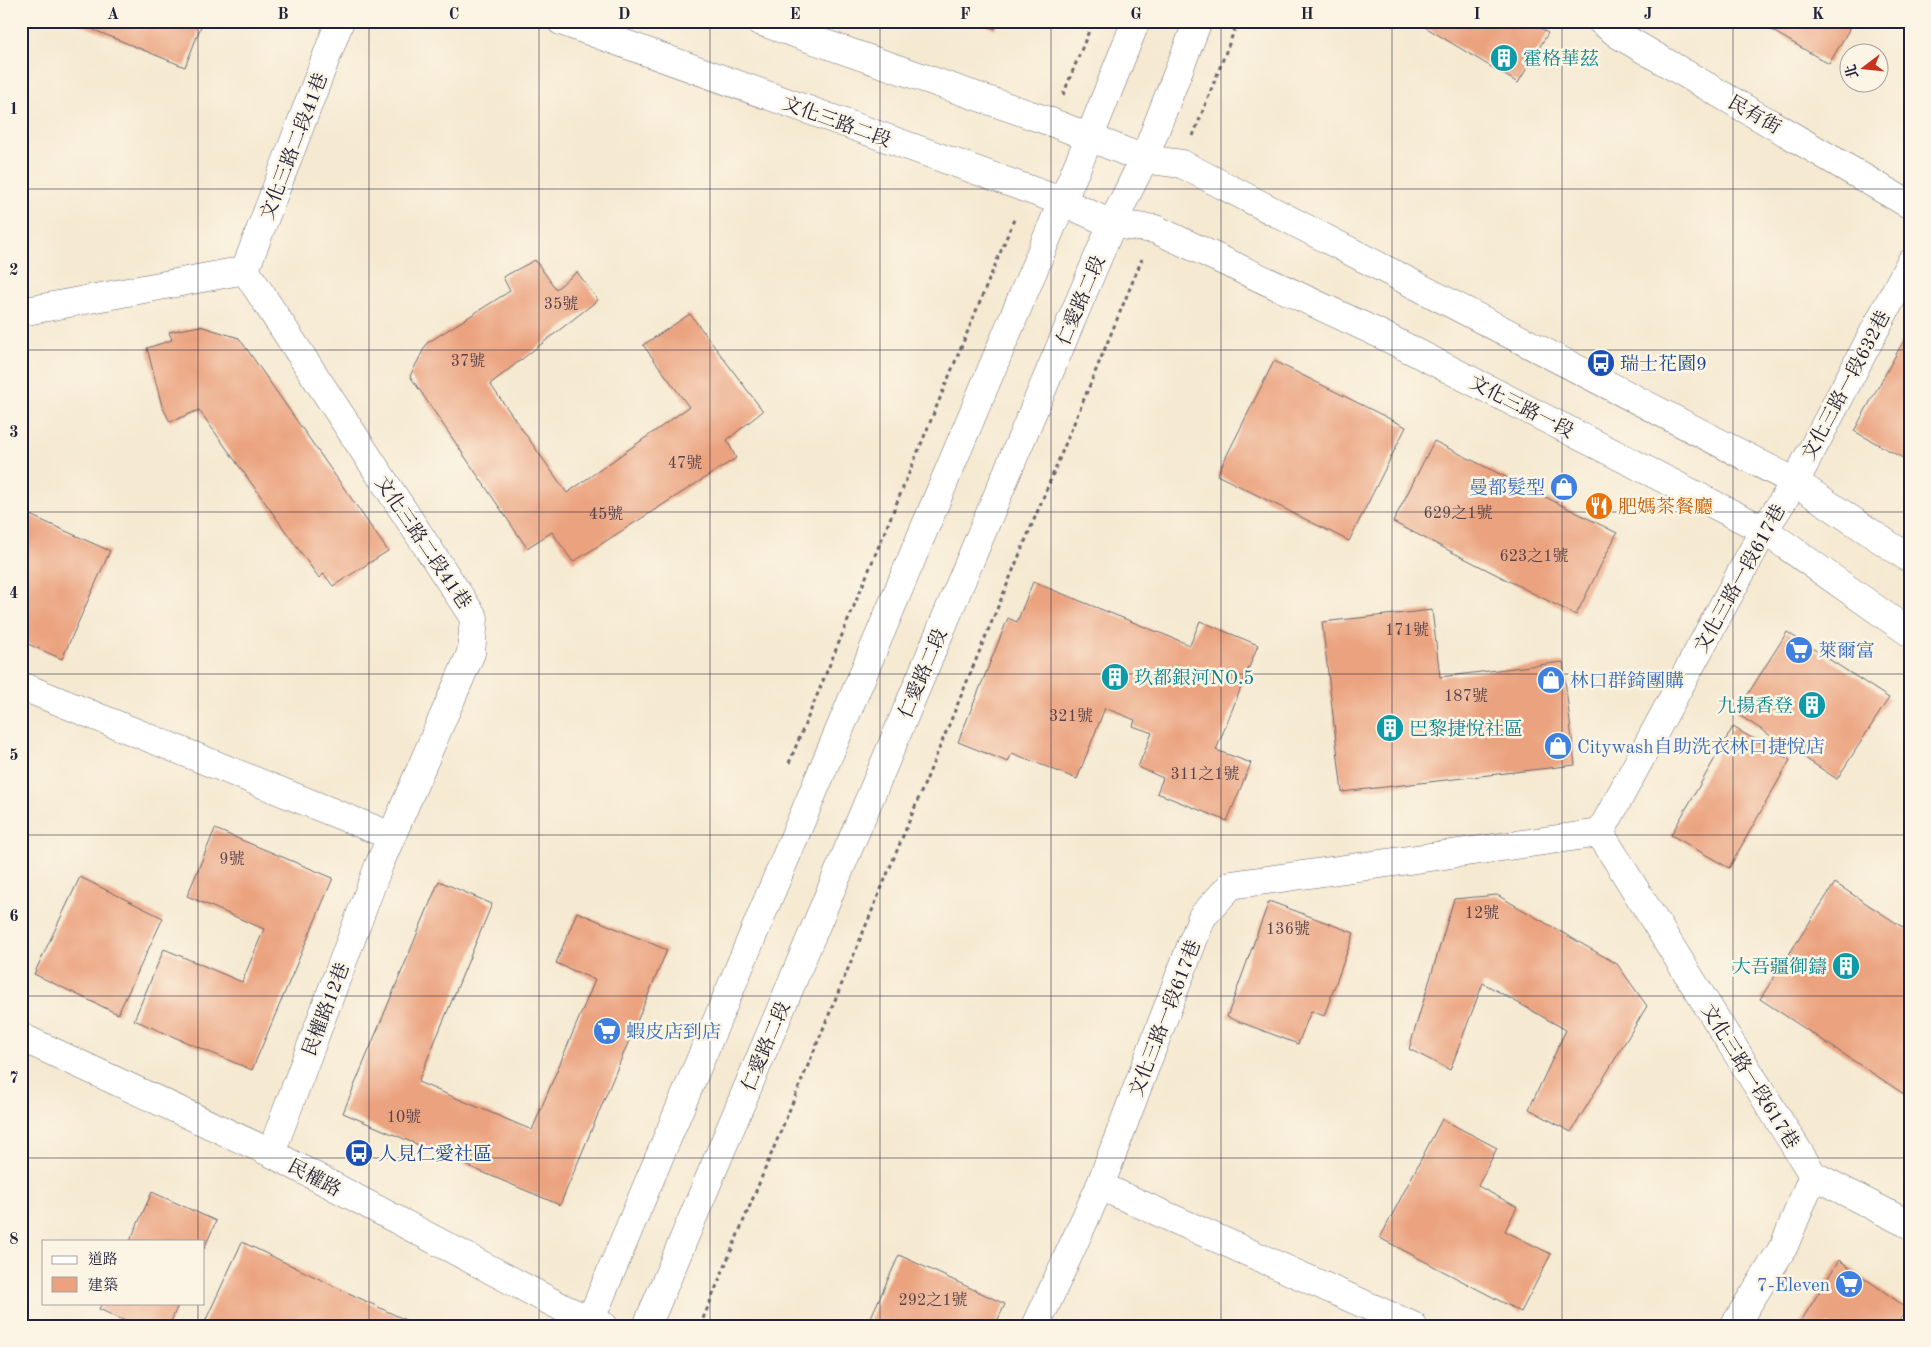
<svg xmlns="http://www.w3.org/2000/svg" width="1931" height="1347" viewBox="0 0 1931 1347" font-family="'Old Standard TT','Noto Serif TC',serif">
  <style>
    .building { fill: #eba37f }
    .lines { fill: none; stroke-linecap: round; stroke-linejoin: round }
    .minor-casing { stroke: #6c6870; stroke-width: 29 }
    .tertiary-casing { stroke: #6c6870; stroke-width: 29 }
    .secondary-casing { stroke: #6c6870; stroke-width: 29 }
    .path { stroke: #6c6870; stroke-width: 3; stroke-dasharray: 4 4; stroke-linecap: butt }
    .minor { stroke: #fff; stroke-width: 28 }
    .tertiary { stroke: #fff; stroke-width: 28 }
    .secondary { stroke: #fff; stroke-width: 28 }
    .grid { fill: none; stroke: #22223b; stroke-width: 1; stroke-opacity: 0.55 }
    .labels { text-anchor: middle; stroke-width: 5; stroke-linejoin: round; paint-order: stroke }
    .number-label { font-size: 16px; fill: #54424c }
    .culture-label { font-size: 19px; fill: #0d838f; stroke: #fcf5e5; text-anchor: start }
    .street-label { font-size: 19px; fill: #22223b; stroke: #fcf5e5 }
    .transit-label { font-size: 19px; fill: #164399; stroke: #fcf5e5; text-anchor: start }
    .shop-label { font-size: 19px; fill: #366cbe; stroke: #fcf5e5; text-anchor: start }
    .food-label { font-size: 19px; fill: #c56008; stroke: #fcf5e5; text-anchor: start }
    .neatline { fill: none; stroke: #22223b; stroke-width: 2 }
    .grid-label { font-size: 16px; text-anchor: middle; font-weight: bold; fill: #22223b }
  </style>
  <rect width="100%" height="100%" fill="#fcf5e5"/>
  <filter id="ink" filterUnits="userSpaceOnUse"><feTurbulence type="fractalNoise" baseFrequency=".02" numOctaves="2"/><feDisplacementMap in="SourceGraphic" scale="10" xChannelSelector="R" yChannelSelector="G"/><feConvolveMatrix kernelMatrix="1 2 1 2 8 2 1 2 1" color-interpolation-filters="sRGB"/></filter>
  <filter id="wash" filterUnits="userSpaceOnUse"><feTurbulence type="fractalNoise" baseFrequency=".0096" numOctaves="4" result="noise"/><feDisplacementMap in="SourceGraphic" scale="20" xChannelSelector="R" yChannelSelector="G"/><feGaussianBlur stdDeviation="1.12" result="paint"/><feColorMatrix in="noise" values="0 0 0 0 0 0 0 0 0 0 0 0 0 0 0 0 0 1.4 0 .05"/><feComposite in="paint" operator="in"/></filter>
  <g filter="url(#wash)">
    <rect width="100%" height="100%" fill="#f5e9d1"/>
    <g id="blocks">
      <!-- building -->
      <g class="building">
        <polygon points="72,21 203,21 185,67"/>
        <polygon points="975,21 999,21 995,29"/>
        <polygon points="1415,21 1529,21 1548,33 1518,83"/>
        <polygon points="1756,21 1854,21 1829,64"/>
        <polygon points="535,260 556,289 577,272 598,300 490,384 567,493 689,407 643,345 690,314 763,411 727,440 736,458 573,562 552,532 527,548 410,376 427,343 510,291 503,277"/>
        <polygon points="200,326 239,338 388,551 333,586 324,574 319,578 199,410 170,422 162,406 147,348 172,340 169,332"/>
        <polygon points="1910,329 1910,462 1854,431"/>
        <polygon points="1274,361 1406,427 1349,541 1217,475"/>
        <polygon points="1434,441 1617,533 1576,615 1393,522"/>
        <polygon points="21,511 110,551 62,659 21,641"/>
        <polygon points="1033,582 1190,645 1200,621 1258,645 1216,750 1251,763 1227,821 1157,793 1163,778 1138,767 1152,733 1133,726 1135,720 1105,708 1077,779 1012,753 1008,762 958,742 1008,618 1017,622"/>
        <polygon points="1432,610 1440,677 1563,662 1575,765 1342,792 1322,622"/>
        <polygon points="1787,632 1889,698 1837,779 1736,713"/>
        <polygon points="1733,727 1790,760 1729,868 1671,835"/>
        <polygon points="215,829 333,878 252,1070 134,1020 164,949 242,982 264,929 187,896"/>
        <polygon points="80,877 163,918 118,1014 34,974"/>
        <polygon points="439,881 492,904 418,1082 532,1130 595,980 556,963 577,912 667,950 560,1205 343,1113"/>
        <polygon points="1835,883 1910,932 1910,1098 1760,999"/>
        <polygon points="1497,895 1617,964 1647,1006 1571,1132 1529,1109 1566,1030 1483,983 1450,1070 1409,1049 1454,899"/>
        <polygon points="1269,901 1354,933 1324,1016 1311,1011 1298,1044 1227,1017"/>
        <polygon points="1442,1119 1497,1148 1478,1186 1517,1207 1505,1231 1551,1254 1521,1312 1380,1238"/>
        <polygon points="152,1192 216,1221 204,1249 204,1241 130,1241"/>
        <polygon points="242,1242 418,1326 203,1326"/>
        <polygon points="899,1255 1005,1304 995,1326 867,1326"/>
        <polygon points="1839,1260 1907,1308 1896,1326 1798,1326"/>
        <polygon points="102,1303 179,1303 169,1326 136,1326 99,1309"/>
      </g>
    </g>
  </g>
  <g filter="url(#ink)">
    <use href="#blocks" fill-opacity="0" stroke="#6c6870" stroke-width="1"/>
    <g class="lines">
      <defs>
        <g id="minor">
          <polyline points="1601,21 1619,35 1910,205"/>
          <polyline points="21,312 245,270"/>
          <polyline points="21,686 391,836"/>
          <polyline points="1600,833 1764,530 1795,482 1910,263"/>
          <polyline points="21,1037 271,1153 563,1308 604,1326"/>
          <polyline points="271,1153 379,865 471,653 474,618 245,270 340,21"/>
          <polyline points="1813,1175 1910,1225"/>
          <polyline points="1100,1186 1413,1326"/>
          <polyline points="1036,1326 1100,1186 1202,917 1231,885 1600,833 1813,1175"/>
          <polyline points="1734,1326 1784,1246 1813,1175"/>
        </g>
        <g id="tertiary">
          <polyline points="561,21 1061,201 1112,224 1155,229 1380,334 1764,530 1910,633"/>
          <polyline points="759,21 1051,122 1144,159 1182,164 1795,482 1910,559"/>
        </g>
        <g id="secondary">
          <polyline points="588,1326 1090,136 1136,21"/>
          <polyline points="647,1326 1112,224 1144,159 1198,21"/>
        </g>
      </defs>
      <!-- minor casing -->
      <use href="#minor" class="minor-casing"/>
      <!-- tertiary casing -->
      <use href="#tertiary" class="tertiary-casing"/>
      <!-- secondary casing -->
      <use href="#secondary" class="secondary-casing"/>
      <!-- path -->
      <g class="path">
        <polyline points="1063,95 1093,21"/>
        <polyline points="1193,136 1238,21"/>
        <polyline points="789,763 1015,217"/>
        <polyline points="700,1326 1142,259"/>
      </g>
      <!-- minor -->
      <use href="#minor" class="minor"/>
      <!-- tertiary -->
      <use href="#tertiary" class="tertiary"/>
      <!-- secondary -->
      <use href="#secondary" class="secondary"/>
    </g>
  </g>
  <!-- grid -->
  <path class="grid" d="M198,21V1241M369,21V1326M539,21V1326M710,21V1326M880,21V1326M1051,21V1326M1221,21V1326M1392,21V1326M1562,21V1326M1733,21V1326M21,189H1910M21,350H1910M21,512H1910M21,674H1910M21,835H1910M21,996H1910M21,1158H1910M198,1303V1326"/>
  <!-- icons -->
  <defs>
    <symbol id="building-disc" viewBox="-11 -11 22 22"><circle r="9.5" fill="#0f9aa8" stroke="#fcf5e5"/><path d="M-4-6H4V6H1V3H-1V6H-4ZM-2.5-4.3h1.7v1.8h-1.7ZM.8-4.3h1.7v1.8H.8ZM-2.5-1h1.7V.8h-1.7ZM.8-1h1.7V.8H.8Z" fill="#fff"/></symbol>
    <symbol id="bus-disc" viewBox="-11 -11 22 22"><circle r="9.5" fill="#1a4fb4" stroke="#fcf5e5"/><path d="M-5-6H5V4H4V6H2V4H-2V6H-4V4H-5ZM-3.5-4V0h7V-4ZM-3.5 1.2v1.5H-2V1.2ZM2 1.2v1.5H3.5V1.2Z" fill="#fff"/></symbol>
    <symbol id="shop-disc" viewBox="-11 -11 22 22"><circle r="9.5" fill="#3f7fe0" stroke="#fcf5e5"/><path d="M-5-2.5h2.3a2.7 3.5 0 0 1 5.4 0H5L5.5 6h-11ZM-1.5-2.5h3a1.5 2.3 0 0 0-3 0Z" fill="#fff"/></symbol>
    <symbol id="restaurant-disc" viewBox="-11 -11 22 22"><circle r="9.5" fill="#e8710a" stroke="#fcf5e5"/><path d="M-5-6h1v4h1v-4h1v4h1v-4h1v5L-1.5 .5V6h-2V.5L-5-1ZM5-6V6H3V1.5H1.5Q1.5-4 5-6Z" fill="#fff"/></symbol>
    <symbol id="supermarket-disc" viewBox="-11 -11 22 22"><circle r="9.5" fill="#3f7fe0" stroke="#fcf5e5"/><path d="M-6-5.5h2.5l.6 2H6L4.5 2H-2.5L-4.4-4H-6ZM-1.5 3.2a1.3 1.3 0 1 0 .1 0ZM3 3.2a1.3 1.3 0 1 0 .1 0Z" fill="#fff"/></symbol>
  </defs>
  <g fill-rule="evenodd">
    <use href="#building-disc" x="1488" y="42" width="32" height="32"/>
    <use href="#bus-disc" x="1585" y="347" width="32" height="32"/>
    <use href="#shop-disc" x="1548" y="471" width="32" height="32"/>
    <use href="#restaurant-disc" x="1583" y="490" width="32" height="32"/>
    <use href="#supermarket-disc" x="1783" y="634" width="32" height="32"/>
    <use href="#building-disc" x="1099" y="661" width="32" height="32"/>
    <use href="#shop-disc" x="1535" y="664" width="32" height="32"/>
    <use href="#building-disc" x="1796" y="689" width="32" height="32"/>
    <use href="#building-disc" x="1374" y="712" width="32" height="32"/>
    <use href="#shop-disc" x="1542" y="730" width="32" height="32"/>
    <use href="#building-disc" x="1830" y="950" width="32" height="32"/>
    <use href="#supermarket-disc" x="591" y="1015" width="32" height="32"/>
    <use href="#bus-disc" x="343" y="1137" width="32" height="32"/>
    <use href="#supermarket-disc" x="1833" y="1268" width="32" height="32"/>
  </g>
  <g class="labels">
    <!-- number labels -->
    <g class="number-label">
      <text x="561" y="309">35號</text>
      <text x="468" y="366">37號</text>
      <text x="685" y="468">47號</text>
      <text x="1458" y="518">629之1號</text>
      <text x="606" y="519">45號</text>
      <text x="1534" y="561">623之1號</text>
      <text x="1407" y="635">171號</text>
      <text x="1466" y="701">187號</text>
      <text x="1071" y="721">321號</text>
      <text x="1205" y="779">311之1號</text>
      <text x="232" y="864">9號</text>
      <text x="1482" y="918">12號</text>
      <text x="1288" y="934">136號</text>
      <text x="404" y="1122">10號</text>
      <text x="933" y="1305">292之1號</text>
    </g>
    <!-- culture labels -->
    <g class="culture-label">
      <text x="1523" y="65">霍格華茲</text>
      <text x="1134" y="684">玖都銀河NO.5</text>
      <text x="1793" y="712" text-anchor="end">九揚香登</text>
      <text x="1409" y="735">巴黎捷悅社區</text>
      <text x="1827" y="973" text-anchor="end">大吾疆御鑄</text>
    </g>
    <!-- street labels -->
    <g class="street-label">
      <text transform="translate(1755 114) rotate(30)" y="7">民有街</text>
      <text transform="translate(837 121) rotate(20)" y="7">文化三路二段</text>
      <text transform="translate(293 146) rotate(-69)" y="7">文化三路二段41巷</text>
      <text transform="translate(1080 300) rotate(-67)" y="7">仁愛路二段</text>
      <text transform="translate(1845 385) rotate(-62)" y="7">文化三路一段632巷</text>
      <text transform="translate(1522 406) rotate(27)" y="7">文化三路一段</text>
      <text transform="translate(424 542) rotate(56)" y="7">文化三路二段41巷</text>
      <text transform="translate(1739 578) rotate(-61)" y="7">文化三路一段617巷</text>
      <text transform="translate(922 673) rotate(-67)" y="7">仁愛路二段</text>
      <text transform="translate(325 1009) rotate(-69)" y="7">民權路12巷</text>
      <text transform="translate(1164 1018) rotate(-69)" y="7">文化三路一段617巷</text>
      <text transform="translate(765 1046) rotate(-67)" y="7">仁愛路二段</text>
      <text transform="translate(1751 1076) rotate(58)" y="7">文化三路一段617巷</text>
      <text transform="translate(315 1177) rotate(28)" y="7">民權路</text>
    </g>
    <!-- transit labels -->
    <g class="transit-label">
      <text x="1620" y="370">瑞士花園9</text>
      <text x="378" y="1160">人見仁愛社區</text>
    </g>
    <!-- shop labels -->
    <g class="shop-label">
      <text x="1545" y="494" text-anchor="end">曼都髮型</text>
      <text x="1818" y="657">萊爾富</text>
      <text x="1570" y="687">林口群錡團購</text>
      <text x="1577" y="753">Citywash自助洗衣林口捷悅店</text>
      <text x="626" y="1038">蝦皮店到店</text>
      <text x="1830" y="1291" text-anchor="end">7-Eleven</text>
    </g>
    <!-- food labels -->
    <g class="food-label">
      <text x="1618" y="513">肥媽茶餐廳</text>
    </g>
  </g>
  <!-- margin -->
  <rect width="1931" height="1347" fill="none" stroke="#fcf5e5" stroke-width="55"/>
  <!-- legend -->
  <rect x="42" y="1240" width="162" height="65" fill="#fcf5e5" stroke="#a5a1a1"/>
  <rect x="52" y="1256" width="25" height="8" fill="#ffffff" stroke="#a5a1a1"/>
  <text x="88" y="1264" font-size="15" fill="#22223b">道路</text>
  <rect x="52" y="1277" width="25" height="15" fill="#eba37f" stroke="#a5a1a1"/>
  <text x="88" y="1290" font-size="15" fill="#22223b">建築</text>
  <!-- north arrow -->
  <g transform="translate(1864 68) rotate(254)"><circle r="24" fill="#fcf5e5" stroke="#a5a1a1"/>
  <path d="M0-4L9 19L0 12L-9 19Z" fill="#c8321e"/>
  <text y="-8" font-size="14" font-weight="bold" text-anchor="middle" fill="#22223b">北</text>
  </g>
  <rect x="28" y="28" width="1876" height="1292" class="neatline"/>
  <g class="grid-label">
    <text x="113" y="19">A</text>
    <text x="283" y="19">B</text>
    <text x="454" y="19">C</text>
    <text x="624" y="19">D</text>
    <text x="795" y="19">E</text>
    <text x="965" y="19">F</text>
    <text x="1136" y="19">G</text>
    <text x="1307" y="19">H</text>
    <text x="1477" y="19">I</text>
    <text x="1648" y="19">J</text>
    <text x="1818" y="19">K</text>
    <text x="14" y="114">1</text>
    <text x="14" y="275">2</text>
    <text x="14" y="437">3</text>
    <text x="14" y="598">4</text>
    <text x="14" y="760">5</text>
    <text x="14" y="921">6</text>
    <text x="14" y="1083">7</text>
    <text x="14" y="1244">8</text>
  </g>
</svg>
